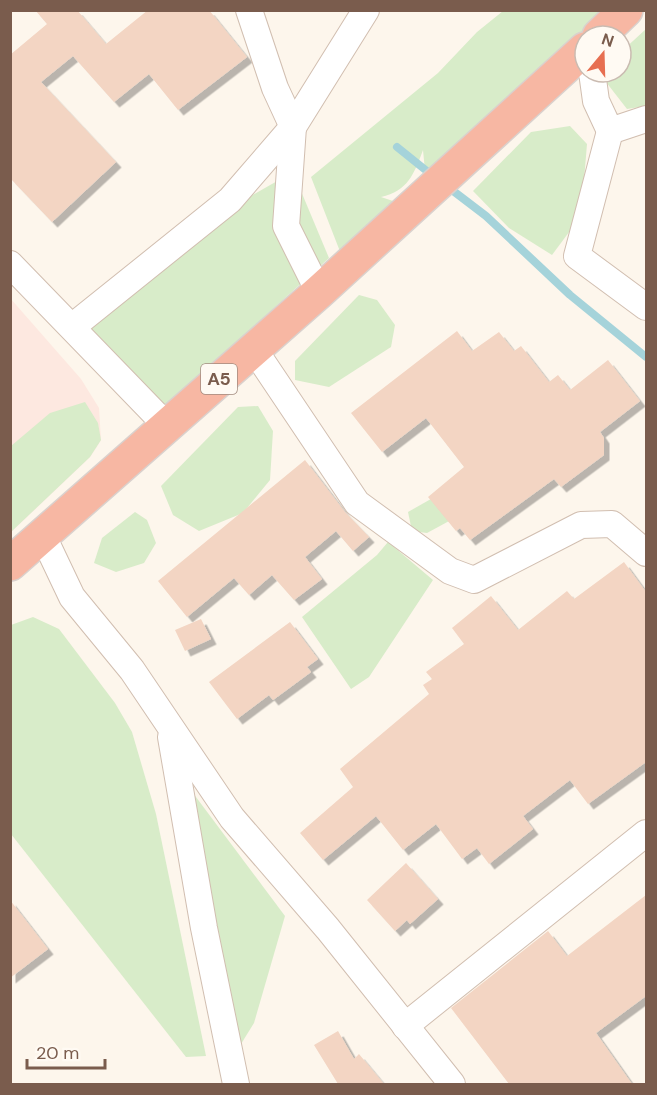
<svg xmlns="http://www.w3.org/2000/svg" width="657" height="1095" viewBox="0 0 657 1095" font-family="'DM Sans',sans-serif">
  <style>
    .commercial { fill: #fde8e0 }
    .green { fill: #d8ecc9 }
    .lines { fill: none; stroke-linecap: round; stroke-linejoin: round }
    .stream { stroke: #a5d3da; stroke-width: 8 }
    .building { fill: #f3d5c3; filter: url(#shadow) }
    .minor-casing { stroke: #d1beb0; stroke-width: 28 }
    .highway-casing { stroke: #dad1cd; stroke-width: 36 }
    .minor { stroke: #fff; stroke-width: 26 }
    .highway { stroke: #f7b7a3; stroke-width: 33 }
    .labels { text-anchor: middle; stroke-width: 6; stroke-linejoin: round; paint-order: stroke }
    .shield { fill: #fffaf3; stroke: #a28b7f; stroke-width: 1.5 }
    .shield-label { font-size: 18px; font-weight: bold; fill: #7a5c4d }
  </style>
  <defs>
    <filter id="shadow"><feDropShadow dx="5.5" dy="5.5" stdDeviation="0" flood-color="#0004"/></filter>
  </defs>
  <rect width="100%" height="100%" fill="#fdf6ec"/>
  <!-- commercial -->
  <polygon class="commercial" points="10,298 81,379 99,408 101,440 90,457 11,532"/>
  <!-- green -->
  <g class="green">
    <path d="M503,11H602L565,51L426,181L423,150C414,174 408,191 381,197L399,203L341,254L311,177L438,73L477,32Z"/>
    <polygon points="646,29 646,106 627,109 599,73 621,72 621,52"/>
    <polygon points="570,126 587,144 581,216 552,255 509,228 473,191 531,132"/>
    <polygon points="293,172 329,258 163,409 83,327 235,205"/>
    <polygon points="359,295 377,300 395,325 391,347 329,387 295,380 295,361"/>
    <polygon points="85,402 98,423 101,440 90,457 11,532 11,446 50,413"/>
    <polygon points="258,406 273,431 270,480 243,513 199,531 173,515 161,486 238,407"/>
    <polygon points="445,491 475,507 427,533 412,531 408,512"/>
    <polygon points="135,512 147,520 156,543 144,563 116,572 94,563 102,538"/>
    <polygon points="388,542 433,580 369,677 351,689 302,617 377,555"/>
    <polygon points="33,617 59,629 115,703 132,732 156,814 206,1056 186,1057 11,834 11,625"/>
    <polygon points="175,769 285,916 254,1023 241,1044"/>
  </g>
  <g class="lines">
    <!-- stream -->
    <g class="stream">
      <polyline points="397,147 433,176"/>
      <polyline points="448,187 486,216 570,295 646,357"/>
    </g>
  </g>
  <!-- building -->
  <g class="building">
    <polygon points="35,10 77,10 106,44 148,10 209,10 247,57 178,110 149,74 114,102 73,56 41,82 116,162 52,222 10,178 10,55 47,24"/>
    <polygon points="457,331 472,351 499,332 514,351 521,346 549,382 558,375 570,390 608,360 640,401 600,432 604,438 604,455 561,487 554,479 470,540 460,528 456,531 428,497 464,467 426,418 382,452 351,413"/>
    <polygon points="305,460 345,512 369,537 353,551 336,531 305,557 322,579 294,600 272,575 249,595 234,578 187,617 158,581"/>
    <polygon points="624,562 646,592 646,762 588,804 570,780 523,816 533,829 489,864 477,848 462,859 436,824 403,850 376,816 323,860 300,833 353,787 340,769 429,694 423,685 432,679 426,672 464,644 452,628 491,596 518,630 567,591 574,599"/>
    <polygon points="201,619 211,639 185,651 175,630"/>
    <polygon points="290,622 318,659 307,667 311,672 273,700 269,695 237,719 209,682"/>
    <polygon points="406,863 438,899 410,924 407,920 395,931 367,900"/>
    <polygon points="646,895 646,996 596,1033 632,1084 509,1084 451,1008 548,931 567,956"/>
    <polygon points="10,900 48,949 10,978"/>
    <polygon points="338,1031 354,1059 359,1054 384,1084 338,1084 314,1045"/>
  </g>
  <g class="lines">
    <defs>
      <g id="minor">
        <polyline points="249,10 275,88 293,127 286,226 319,292"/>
        <polyline points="592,72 596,101 610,131 646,119"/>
        <polyline points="610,131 577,256 646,307"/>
        <polyline points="10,264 166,425"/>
        <polyline points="72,327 230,200 293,127 366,10"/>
        <polyline points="253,348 357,503 450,571 474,580 581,525 612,524 646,553"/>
        <polyline points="43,536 72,597 132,670 232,818 328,929 452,1084"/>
        <polyline points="171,737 204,928 236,1084"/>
        <polyline points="405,1026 646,833"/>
      </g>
      <g id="highway">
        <polyline points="599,36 626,10"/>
        <polyline points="10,564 319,292 585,49"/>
      </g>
    </defs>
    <!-- minor casing -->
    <use href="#minor" class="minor-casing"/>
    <!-- highway casing -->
    <use href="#highway" class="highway-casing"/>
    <!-- minor -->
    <use href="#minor" class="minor"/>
    <!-- highway -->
    <use href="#highway" class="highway"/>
  </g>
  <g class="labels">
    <!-- shield labels -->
    <rect class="shield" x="201" y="364" width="36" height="30" rx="4.5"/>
    <g class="shield-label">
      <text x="219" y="385">A5</text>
    </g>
  </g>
  <!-- border -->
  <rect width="657" height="1095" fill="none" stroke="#7a5c4d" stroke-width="24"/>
  <!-- north arrow -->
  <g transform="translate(603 54) rotate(19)"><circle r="28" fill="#fffaf3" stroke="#cabbb1" stroke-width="1.5"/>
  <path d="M0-4.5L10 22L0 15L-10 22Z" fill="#e76f51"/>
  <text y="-9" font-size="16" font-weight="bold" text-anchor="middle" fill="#7a5c4d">N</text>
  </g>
  <!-- scale -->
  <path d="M27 1059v9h78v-9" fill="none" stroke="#7a5c4d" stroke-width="3"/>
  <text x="36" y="1059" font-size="18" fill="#7a5c4d" stroke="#fffaf3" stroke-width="4.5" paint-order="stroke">20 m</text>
</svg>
